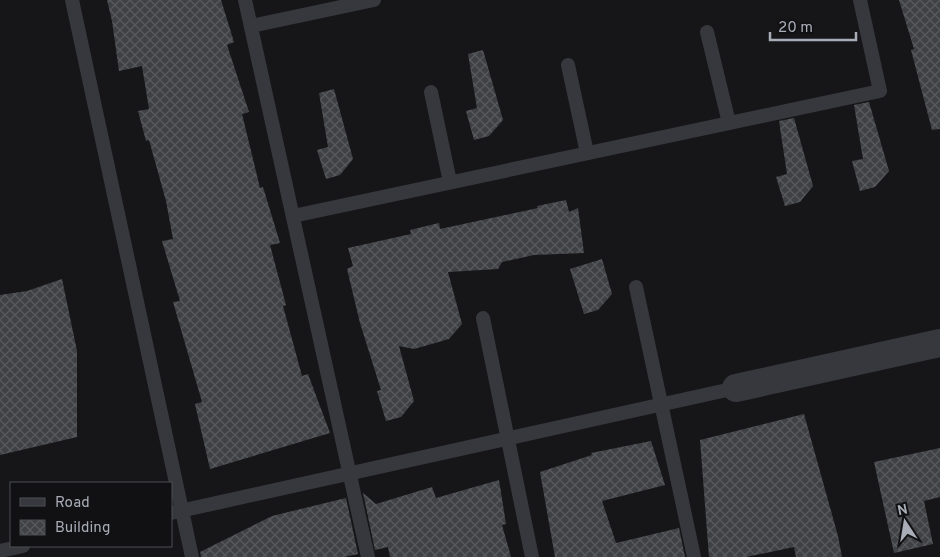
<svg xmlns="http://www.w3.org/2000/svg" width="940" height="557" viewBox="0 0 940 557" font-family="Overpass,sans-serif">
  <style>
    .building { fill: url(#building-cross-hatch) }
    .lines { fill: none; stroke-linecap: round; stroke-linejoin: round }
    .lane { stroke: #37383d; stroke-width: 14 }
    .street { stroke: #37383d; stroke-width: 28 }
  </style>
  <defs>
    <pattern id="building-cross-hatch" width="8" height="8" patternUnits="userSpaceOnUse" patternTransform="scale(1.25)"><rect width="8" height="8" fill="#404145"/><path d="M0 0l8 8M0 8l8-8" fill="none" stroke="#595a5e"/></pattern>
  </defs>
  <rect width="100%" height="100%" fill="#161618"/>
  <!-- building -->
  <g class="building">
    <polygon points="107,0 221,0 234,42 227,45 249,112 242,114 260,188 263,187 280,243 270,245 286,305 283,306 302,376 308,374 330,433 210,469 195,404 202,402 173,302 180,301 162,241 173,239 166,201 149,140 146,141 138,111 149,109 142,66 119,71 112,21"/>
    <polygon points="899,0 940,0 940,129 932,130 911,50 914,49"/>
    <polygon points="483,50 503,120 489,136 474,140 466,111 477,108 468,54"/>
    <polygon points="334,89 353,159 340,175 326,179 317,150 328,147 319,93"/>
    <polygon points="869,102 889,171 875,187 860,191 852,161 863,159 854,105"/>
    <polygon points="794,118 813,186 800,202 785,206 776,177 787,174 779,121"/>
    <polygon points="566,200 569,212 578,208 584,253 534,255 502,262 498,269 448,272 462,324 449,339 414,349 399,346 414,401 401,417 386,421 377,391 381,390 360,323 347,269 353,266 348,248 411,234 410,230 439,223 440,229 538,208 537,206"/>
    <polygon points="602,259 612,294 598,310 584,314 570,269"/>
    <polygon points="62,279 77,351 77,437 0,455 0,295 27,291"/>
    <polygon points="804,414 838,536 842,557 796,557 794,547 746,557 709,557 700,440"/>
    <polygon points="651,441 665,485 602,501 616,543 679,528 685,557 555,557 540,472 592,455 591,453"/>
    <polygon points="940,448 940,497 924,501 933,544 894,553 874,462"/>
    <polygon points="499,480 506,524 502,525 511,557 390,557 388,547 375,550 363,493 376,504 432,487 436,498"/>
    <polygon points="346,498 358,554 344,557 201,557 200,552 272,516"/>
  </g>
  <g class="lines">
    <!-- lane -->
    <g class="lane">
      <polyline points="72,0 192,557"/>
      <polyline points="245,0 368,557"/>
      <polyline points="251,26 374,0"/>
      <polyline points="707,32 729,123"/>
      <polyline points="568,65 587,153"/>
      <polyline points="431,92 450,182"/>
      <polyline points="293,216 880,91 860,0"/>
      <polyline points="636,287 694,557"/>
      <polyline points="483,318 532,557"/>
      <polyline points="171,513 736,388"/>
      <polyline points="0,551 23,546"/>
    </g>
    <!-- street -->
    <polyline class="street" points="736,388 940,343"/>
  </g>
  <!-- legend -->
  <rect x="10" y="482" width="162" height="65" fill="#111113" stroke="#4d4f55"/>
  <rect x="20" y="498" width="25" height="8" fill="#37383d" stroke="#4d4f55"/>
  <text x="55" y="507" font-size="15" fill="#a8adb8">Road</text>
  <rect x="20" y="520" width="25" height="15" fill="url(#building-cross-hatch)" stroke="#4d4f55"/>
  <text x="55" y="532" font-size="15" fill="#a8adb8">Building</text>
  <!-- north arrow -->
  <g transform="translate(905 522) rotate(348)" stroke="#111113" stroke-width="4" paint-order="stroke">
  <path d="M0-4L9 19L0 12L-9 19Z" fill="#a8adb8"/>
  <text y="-8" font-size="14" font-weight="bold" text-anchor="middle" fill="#a8adb8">N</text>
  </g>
  <!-- scale -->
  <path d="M770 32v8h86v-8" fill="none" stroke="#a8adb8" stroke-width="2.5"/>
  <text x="778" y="32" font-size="15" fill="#a8adb8" stroke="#111113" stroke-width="4" paint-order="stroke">20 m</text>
</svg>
